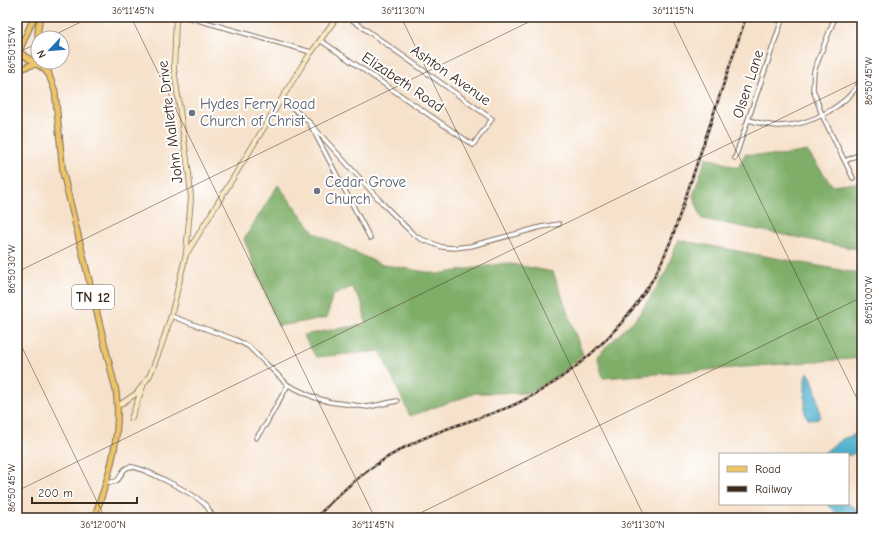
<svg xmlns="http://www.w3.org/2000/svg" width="879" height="535" viewBox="0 0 879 535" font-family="'Comic Neue',sans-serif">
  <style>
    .forest { fill: #7eae68; stroke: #5c6c43 }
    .water { fill: #4db0cc; stroke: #446d75 }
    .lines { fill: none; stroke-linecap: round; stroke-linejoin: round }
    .street-casing { stroke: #7c6a5a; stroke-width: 5.5 }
    .secondary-casing { stroke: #7c6a5a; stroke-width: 6 }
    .primary-casing { stroke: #7c6a5a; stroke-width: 7 }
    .street { stroke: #fff; stroke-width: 3.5 }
    .secondary { stroke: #f8e8c3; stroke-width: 4.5 }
    .primary { stroke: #edc569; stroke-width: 5 }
    .rail-casing { stroke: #3b2a1e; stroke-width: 2.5 }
    .rail { stroke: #fff; stroke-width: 1; stroke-dasharray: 3; stroke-linecap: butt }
    .ticks { fill: none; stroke: #3b2a1e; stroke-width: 1; stroke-opacity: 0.45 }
    .worship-dot { fill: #6b7280; stroke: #fff; stroke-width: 1.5 }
    .labels { text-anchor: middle; stroke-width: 4; stroke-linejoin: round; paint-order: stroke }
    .shield { fill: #fff; stroke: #766a62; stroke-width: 1 }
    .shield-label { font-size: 14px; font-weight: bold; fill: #3b2a1e }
    .street-label { font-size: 15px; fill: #3b2a1e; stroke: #fff }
    .worship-label { font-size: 15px; fill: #5b616d; stroke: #fff; text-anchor: start }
    .neatline { fill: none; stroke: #3b2a1e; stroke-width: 1.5 }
    .ticks-label { font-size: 10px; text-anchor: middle; fill: #3b2a1e }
  </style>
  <rect width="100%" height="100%" fill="#fff"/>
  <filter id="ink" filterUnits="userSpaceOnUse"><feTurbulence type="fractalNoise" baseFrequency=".025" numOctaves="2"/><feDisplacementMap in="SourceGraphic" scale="8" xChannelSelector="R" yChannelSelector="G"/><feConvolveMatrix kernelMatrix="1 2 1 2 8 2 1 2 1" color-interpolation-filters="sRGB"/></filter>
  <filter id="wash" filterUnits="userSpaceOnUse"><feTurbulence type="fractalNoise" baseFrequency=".012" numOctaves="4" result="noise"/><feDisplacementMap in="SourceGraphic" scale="16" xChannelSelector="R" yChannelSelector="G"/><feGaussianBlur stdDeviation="0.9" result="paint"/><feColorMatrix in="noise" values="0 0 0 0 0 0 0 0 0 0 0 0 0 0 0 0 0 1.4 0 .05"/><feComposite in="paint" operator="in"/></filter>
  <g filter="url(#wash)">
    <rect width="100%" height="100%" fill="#f6e1ca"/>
    <!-- forest -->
    <g class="forest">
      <polygon points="807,151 833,186 862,182 862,250 702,219 693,196 706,157 738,168 745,154 779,156"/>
      <polygon points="278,185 315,233 380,264 438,274 506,263 553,272 583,355 555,378 528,393 476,393 410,416 380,351 316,357 303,335 366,324 362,303 352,287 332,296 327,318 278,326 244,239"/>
      <polygon points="678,240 862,274 862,358 603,378 597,356 638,316 665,274"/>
    </g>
    <!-- water -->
    <g class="water">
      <path d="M808,372C814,378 820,408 820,417L815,420L808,419L805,414V380L806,373Z"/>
      <polygon points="854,435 862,436 862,450 848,456 848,454 822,454 842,439"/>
      <polygon points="827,504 848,504 862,512 862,518 841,518"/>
    </g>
  </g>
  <g filter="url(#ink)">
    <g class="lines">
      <defs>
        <g id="street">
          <polyline points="187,17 311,52"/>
          <polyline points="835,17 814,71 813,89 822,115 853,178"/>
          <polyline points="320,40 473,145 492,119 348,17"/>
          <polyline points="282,99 309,122 384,205 413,234 421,239 442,247 454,248 471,246 541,227 559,224"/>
          <path d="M749,120C759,123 769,126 779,126C810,126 847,106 862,79"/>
          <polyline points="311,126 370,238"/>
          <polyline points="735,158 783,17"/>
          <polyline points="845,161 862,153"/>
          <polyline points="171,316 236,340 248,346 288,385 313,397 330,402 368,407 397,401"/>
          <polyline points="256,438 266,424 288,385"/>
          <path d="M107,482C125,484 117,470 129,467C137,464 196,495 203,503C208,506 211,513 213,518"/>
        </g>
        <g id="secondary">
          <polyline points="187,253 303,64 337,17"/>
          <polyline points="118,406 137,393 150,375 162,344 171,316 186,254 191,198 189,175 174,69 176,17"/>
          <polyline points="131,419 143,386"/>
        </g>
        <g id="primary">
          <polyline points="38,40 38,30 40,17"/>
          <path d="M19,52L44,69L49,75L55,91L63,173L116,391C122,436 109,477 94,518"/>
          <polyline points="17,56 34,17"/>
          <polyline points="46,62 49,74"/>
          <polyline points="17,71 28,66 38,64"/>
        </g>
      </defs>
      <!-- street casing -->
      <use href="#street" class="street-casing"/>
      <!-- secondary casing -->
      <use href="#secondary" class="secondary-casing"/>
      <!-- primary casing -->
      <use href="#primary" class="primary-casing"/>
      <!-- street -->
      <use href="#street" class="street"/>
      <!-- secondary -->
      <use href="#secondary" class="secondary"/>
      <!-- primary -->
      <use href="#primary" class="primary"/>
      <defs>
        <path id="rail" d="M316,518C349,481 390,451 436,433C462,422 490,416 516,404C569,379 616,337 648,287C658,272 665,255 672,238L746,17"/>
      </defs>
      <!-- rail casing -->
      <use href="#rail" class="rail-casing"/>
      <!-- rail -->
      <use href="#rail" class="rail"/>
    </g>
  </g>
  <!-- ticks -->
  <path class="ticks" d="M131,17L375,518M401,17L645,518M671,17L862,409M48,38L91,17M17,53L38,43M17,272L539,17M17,337L105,518M17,491L862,79M410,518L862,297M859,518L862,516"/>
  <!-- markers -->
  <g class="worship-dot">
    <circle cx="192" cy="113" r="4"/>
    <circle cx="317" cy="191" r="4"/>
  </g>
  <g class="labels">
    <!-- shield labels -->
    <rect class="shield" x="72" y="285" width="42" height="24" rx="3"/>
    <g class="shield-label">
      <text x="93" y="302">TN 12</text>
    </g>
    <!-- street labels -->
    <g class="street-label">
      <text transform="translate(451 75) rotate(35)" y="5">Ashton Avenue</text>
      <text transform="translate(403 82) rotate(34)" y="5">Elizabeth Road</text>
      <text transform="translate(748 84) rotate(-72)" y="5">Olsen Lane</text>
      <text transform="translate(170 122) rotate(-97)" y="5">John Mallette Drive</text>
    </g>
    <!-- worship labels -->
    <g class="worship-label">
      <text x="200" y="109">Hydes Ferry Road<tspan x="200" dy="17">Church of Christ</tspan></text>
      <text x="325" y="187">Cedar Grove<tspan x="325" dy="17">Church</tspan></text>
    </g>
  </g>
  <!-- margin -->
  <rect width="879" height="535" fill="none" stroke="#fff" stroke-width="44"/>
  <!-- legend -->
  <rect x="719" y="453" width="130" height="52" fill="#ffffff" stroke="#b1aaa5"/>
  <rect x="727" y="466" width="20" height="6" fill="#edc569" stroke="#b1aaa5"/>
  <text x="755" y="473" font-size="12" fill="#3b2a1e">Road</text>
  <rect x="727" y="486" width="20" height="6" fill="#3b2a1e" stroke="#b1aaa5"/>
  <text x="755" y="493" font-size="12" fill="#3b2a1e">Railway</text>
  <!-- north arrow -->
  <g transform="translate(50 50) rotate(244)"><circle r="19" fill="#ffffff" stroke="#b1aaa5"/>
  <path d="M0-3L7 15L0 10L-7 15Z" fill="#1f6fb2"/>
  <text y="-6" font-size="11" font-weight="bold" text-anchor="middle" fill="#3b2a1e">N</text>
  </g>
  <!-- scale -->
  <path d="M32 497v6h105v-6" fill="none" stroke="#3b2a1e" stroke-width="2"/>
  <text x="38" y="497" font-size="12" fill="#3b2a1e" stroke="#ffffff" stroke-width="3" paint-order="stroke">200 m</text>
  <rect x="22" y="22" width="835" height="491" class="neatline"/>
  <g class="ticks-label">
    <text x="133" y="14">36°11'45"N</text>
    <text x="403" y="14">36°11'30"N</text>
    <text x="673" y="14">36°11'15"N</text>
    <text transform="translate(11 50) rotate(-90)" y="4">86°50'15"W</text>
    <text transform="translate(868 81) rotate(-90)" y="4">86°50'45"W</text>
    <text transform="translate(11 269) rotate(-90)" y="4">86°50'30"W</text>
    <text transform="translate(868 300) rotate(-90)" y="4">86°51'00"W</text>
    <text transform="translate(11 488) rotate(-90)" y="4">86°50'45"W</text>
    <text x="103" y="528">36°12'00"N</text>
    <text x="373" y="528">36°11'45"N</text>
    <text x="643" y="528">36°11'30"N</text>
  </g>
</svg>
